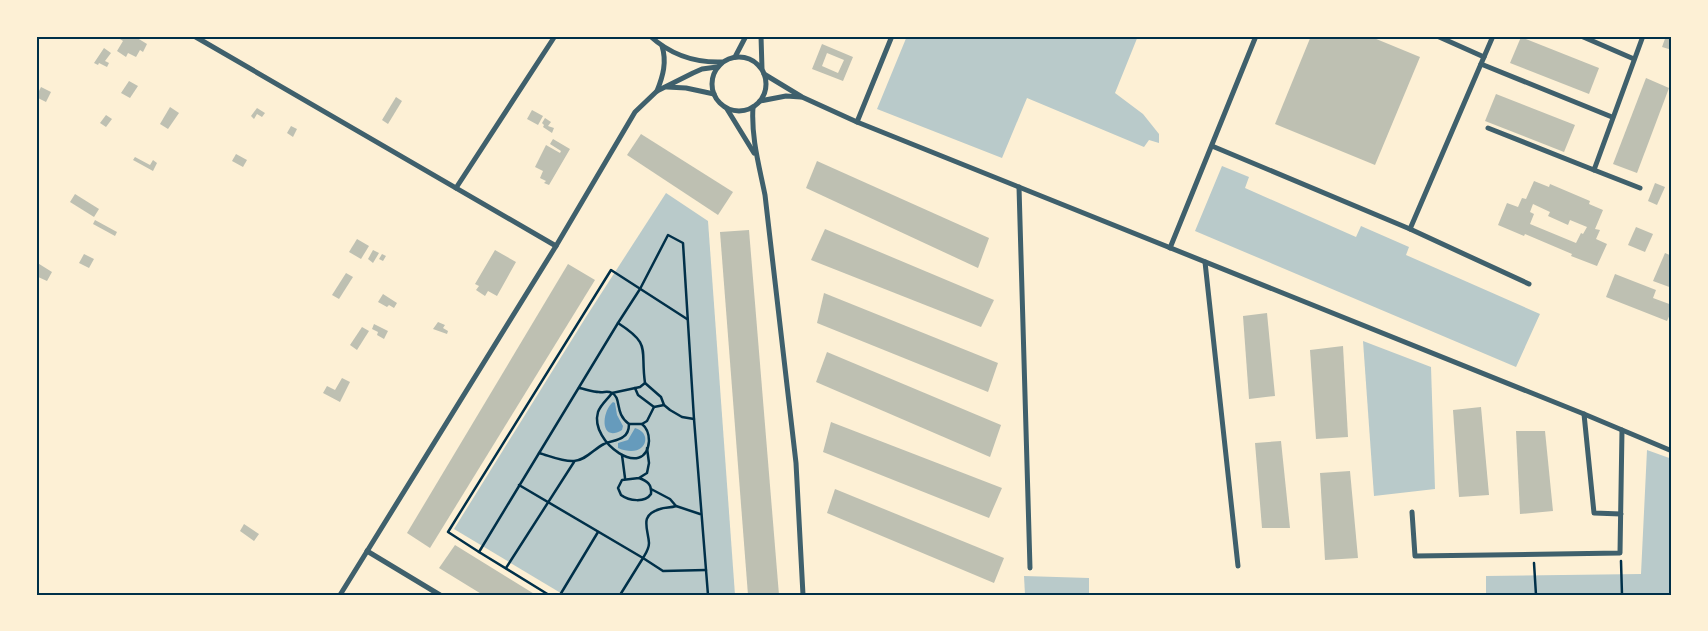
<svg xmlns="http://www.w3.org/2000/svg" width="1708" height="631" viewBox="0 0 1708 631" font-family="'Noto Sans',sans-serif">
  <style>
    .green { fill: #b9caca }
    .water { fill: #669bbc }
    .building { fill: #bec0b2; fill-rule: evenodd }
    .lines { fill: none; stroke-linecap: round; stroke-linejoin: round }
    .path { stroke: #003049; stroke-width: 2.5 }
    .minor { stroke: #3f606c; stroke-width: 5 }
    .neatline { fill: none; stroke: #003049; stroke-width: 2 }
  </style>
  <rect width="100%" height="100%" fill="#fdf0d5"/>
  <!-- green -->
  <g class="green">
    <polygon points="907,36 1138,36 1115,93 1143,114 1159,134 1159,143 1149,140 1144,147 1027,98 1002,158 877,109"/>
    <polygon points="1222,166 1249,177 1245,188 1356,237 1361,226 1409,247 1406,255 1540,314 1516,367 1195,231"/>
    <polygon points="666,193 708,221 735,595 564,595 454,529 586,317"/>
    <polygon points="1363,341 1431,367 1435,489 1374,496"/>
    <polygon points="1647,450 1672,459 1672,595 1486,595 1486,576 1641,574"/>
    <polygon points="1024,576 1089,578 1089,595 1025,595"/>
  </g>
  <!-- water -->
  <g class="water">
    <path d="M613,402L615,403L617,415L623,426L622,430C600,443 601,412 613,402Z"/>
    <path d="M635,428C654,433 646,460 618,448V443L628,440Z"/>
  </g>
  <!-- building -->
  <g class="building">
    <polygon points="121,36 134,36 147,44 143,52 140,50 136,57 128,53 126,57 117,51 123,41 120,39"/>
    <polygon points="1311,36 1369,36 1420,57 1375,165 1275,124"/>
    <polygon points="1666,36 1672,36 1672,50 1662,47"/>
    <polygon points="1521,37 1599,68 1589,94 1510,63"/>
    <path d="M822,44L853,57L843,81L812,69ZM827,53L844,60L838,73L822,66Z"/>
    <polygon points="104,48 111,53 105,61 109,63 107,67 99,63 98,65 94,63"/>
    <polygon points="1646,78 1669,88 1637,173 1613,164"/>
    <polygon points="129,81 138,86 130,98 121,93"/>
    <polygon points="41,87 51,92 46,102 36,97"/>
    <polygon points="1496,94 1575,125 1564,152 1485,121"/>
    <polygon points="396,97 402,101 388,124 382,120"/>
    <polygon points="170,107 179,113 168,129 160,124"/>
    <polygon points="257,108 265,113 262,117 257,114 254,119 251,116"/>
    <polygon points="532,110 543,116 538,125 527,119"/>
    <polygon points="106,115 112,119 106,127 100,123"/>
    <polygon points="545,118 551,122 548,126 554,128 552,133 543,127 544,125 542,123"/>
    <polygon points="291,126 297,129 293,137 287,133"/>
    <polygon points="641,134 733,192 718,215 627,155"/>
    <polygon points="553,139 570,149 549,185 544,183 546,181 540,178 543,171 535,167 546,145 560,153 561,151 550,144"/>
    <polygon points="236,154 247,160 243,167 232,161"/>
    <polygon points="135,157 150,165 153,160 157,163 153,171 133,160"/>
    <polygon points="817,161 989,238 978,268 806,188"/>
    <path d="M1534,181L1549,187L1550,184L1590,201L1589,204L1603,210L1595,229L1600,230L1596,239L1607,244L1597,266L1571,256L1572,254L1525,234L1524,236L1498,225L1507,203L1518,207L1522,198L1526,199ZM1533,204L1550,212L1548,216L1568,225L1570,220L1587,227L1583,234L1581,233L1576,243L1530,224L1534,214L1530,212Z"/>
    <polygon points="1655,183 1665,187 1657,205 1648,201"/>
    <polygon points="75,194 99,209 94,217 70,202"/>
    <polygon points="95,220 117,232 115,236 93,224"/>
    <polygon points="1636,227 1653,234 1645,252 1628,245"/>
    <polygon points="825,229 994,300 981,327 811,260"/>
    <polygon points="749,230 779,595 748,595 720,232"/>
    <polygon points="357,239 369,246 361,259 349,252"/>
    <polygon points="373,250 379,253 373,263 368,259"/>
    <polygon points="495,250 516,262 497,296 488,291 485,296 476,290 479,286 475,284"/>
    <polygon points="1665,253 1672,256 1672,288 1653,281"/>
    <polygon points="84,254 94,259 89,268 79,263"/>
    <polygon points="382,254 386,256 383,261 379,259"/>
    <polygon points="36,262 52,272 47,281 36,276 38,271 36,270"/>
    <polygon points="568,264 595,280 430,548 407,533"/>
    <polygon points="346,273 353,277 339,299 332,295"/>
    <polygon points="1615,274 1656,290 1653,298 1672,305 1672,310 1667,321 1606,297"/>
    <polygon points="824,293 998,363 988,392 817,323"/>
    <polygon points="383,294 397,303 394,308 389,305 387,307 378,302"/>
    <polygon points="1267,313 1275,396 1249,399 1243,316"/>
    <polygon points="438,322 445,325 443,328 448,331 447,334 433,329"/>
    <polygon points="374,324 388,331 384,339 377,335 378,332 372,329"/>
    <polygon points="362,327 369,331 357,350 350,345"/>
    <polygon points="1343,346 1348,437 1316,439 1310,350"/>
    <polygon points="827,352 1001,425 990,457 816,382"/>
    <polygon points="342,378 350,382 340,402 323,393 327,386 335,390"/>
    <polygon points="1481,407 1489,495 1459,497 1453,410"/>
    <polygon points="831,422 1002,488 989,518 823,452"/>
    <polygon points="1516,431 1545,431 1553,511 1520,514"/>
    <polygon points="1281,441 1290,528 1262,528 1255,443"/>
    <polygon points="1350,471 1358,558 1325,560 1320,473"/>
    <polygon points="835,489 1004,558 994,583 827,513"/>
    <polygon points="244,524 259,534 254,541 240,531"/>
    <polygon points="455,545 536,595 483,595 439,568"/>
  </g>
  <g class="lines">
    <!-- path -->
    <g class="path">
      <path d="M618,323C652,345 640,348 645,383L640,387L612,393C608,399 601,404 598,412C589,443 646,481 649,441C649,435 647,428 642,424"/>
      <polyline points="645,383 661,397 664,405 670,410 682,417 694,419"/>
      <polyline points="635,388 638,395 654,407"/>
      <polyline points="629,424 642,424 647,421 654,407 664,405"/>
      <path d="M539,453C550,456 563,462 574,461C585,461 595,448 604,444C610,441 618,441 623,437C628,434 629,429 629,424C614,413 622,398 612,393C607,390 604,393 599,392C593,392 585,389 579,388"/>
      <polyline points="622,455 625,478"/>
      <path d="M639,478C647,481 652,484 651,494C645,503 629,501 621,495L618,488L622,480L639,478L647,473L649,463L647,448"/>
      <path d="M519,485L643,558C646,553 649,549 649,543C648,528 639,515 660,509C665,507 671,508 676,506"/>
      <polyline points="651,489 670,499 676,506 700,514"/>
      <polyline points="479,552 448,532 611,270 687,319"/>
      <polyline points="1621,561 1622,595"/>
      <polyline points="1534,563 1536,595"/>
      <polyline points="506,568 574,462"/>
      <polyline points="549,595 479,552 618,323 640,289 668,235 683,243 694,419 708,595"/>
      <polyline points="560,595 598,532"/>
      <polyline points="620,595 643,558 663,571 706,570"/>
    </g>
    <!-- minor -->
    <g class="minor">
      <polyline points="194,36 556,246"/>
      <path d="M650,36C671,55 694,63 722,62"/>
      <polyline points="761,36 762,69"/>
      <polyline points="1437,36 1484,57"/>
      <polyline points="1581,36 1634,59"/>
      <circle cx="739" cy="84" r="27"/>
      <polyline points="735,57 746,36"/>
      <polyline points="1481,64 1612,117"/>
      <polyline points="764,74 802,97 857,122 1584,414 1672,451"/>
      <polyline points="667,87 686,88 714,94"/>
      <path d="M657,91C663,76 667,62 662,46"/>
      <polyline points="760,101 786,96 801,97"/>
      <path d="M753,107C751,137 759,165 765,195L796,463L803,595"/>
      <polyline points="727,109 754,153"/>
      <polyline points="857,122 892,36"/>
      <polyline points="1488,128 1594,170 1643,36"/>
      <polyline points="1212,146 1410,229 1529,284"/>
      <polyline points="1594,170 1640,188"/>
      <polyline points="1019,187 1030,568"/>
      <polyline points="456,188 555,36"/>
      <polyline points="1410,229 1493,36"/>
      <polyline points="1170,248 1256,36"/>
      <polyline points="1205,262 1238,566"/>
      <polyline points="1584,414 1594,513 1621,514"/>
      <polyline points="1412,512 1415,556 1620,553 1622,430"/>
      <polyline points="367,551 440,595"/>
      <polyline points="340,595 556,246 635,112 657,91 693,73 702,69 717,67"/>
    </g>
  </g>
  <!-- border -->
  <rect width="1708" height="631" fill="none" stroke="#fdf0d5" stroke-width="75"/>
  <rect x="38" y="38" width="1632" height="556" class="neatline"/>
</svg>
